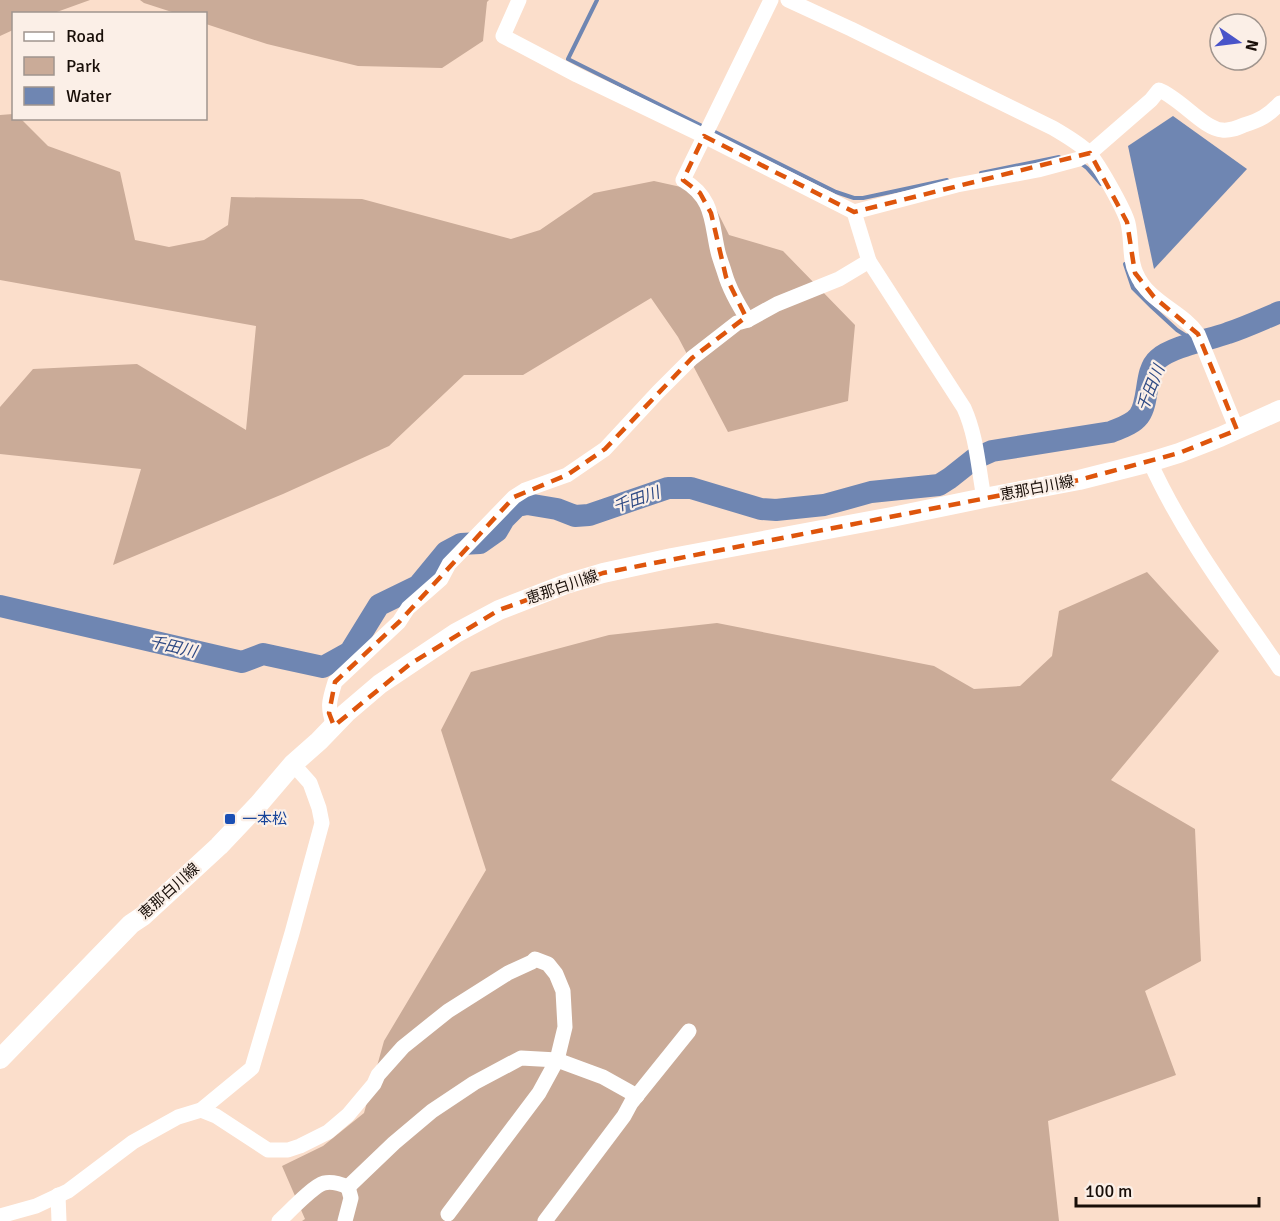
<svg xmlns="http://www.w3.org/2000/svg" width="1280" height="1221" viewBox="0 0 1280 1221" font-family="Signika,'Noto Sans JP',sans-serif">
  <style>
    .green { fill: #caab98 }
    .water { fill: #6f86b2 }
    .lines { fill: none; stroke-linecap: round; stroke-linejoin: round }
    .stream { stroke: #6f86b2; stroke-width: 4 }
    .river { stroke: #6f86b2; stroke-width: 22 }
    .minor { stroke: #fff; stroke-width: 15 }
    .major { stroke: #fff; stroke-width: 20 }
    .marked { fill: none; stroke: #de550c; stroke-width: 4.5; stroke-dasharray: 12 8; stroke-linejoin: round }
    .transit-dot { fill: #1a4fb4; stroke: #fbefe7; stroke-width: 2 }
    .labels { text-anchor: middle; stroke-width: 4.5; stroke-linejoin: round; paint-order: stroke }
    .street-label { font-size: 15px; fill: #180e08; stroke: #fbefe7 }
    .transit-label { font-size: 15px; fill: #164399; stroke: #fbefe7; text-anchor: start }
    .water-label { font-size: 16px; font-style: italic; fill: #2f4a84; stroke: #fbefe7 }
  </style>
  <rect width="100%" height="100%" fill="#fbdecb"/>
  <!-- green -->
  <g class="green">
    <polygon points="0,0 90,0 54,13 14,14 13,30 0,36"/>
    <polygon points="140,0 489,0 487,2 483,41 442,68 358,66 267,44 206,24 206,14 175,13 144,3"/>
    <polygon points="13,114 14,118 21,119 48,146 120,172 135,240 169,247 204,240 228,225 231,197 362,199 511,239 540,230 594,193 654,181 708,193 729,235 783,251 855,325 848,401 728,432 678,337 651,298 523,375 464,375 389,446 283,494 113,565 141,469 0,454 0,407 33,369 137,364 246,430 256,326 0,280 0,115"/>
    <polygon points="1147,572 1219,651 1111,780 1195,829 1201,961 1145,991 1176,1075 1048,1121 1059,1221 302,1221 305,1219 282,1166 323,1146 364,1113 384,1041 486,870 441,730 471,672 609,635 717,623 934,666 974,689 1020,686 1052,656 1059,611"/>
  </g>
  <!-- water -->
  <polygon class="water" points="1173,116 1247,169 1154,269 1128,146"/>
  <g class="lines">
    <!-- stream -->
    <g class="stream">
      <polyline points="597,0 568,59 704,127"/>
      <polyline points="711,130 836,192 854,198 863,198 947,180"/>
      <polyline points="1079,162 1087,168 1101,184"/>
      <polyline points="981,173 1059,157"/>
      <polyline points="1125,264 1133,288 1152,307 1177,330 1188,337 1193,344"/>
    </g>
    <!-- river -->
    <path class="river" d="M0,606L242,662L263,654L323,667L350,652L379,605L418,586L446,552L461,544L480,543L497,531L504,519L517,506L527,504L557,509L575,516L589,515L668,488H691L761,509L776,510L824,505L871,492L939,485L950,478L974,459L992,451L1111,432C1120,428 1132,425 1139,416C1150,401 1144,371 1158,359C1173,346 1209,340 1228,333C1246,327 1263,319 1280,312"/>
    <!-- minor -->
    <g class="minor">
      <path d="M519,0L503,36L577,75L704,136L854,212L957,185L1038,170L1079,159L1090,153L1151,100L1159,90C1180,98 1204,129 1222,130C1230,131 1237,128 1244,125C1260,120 1268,116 1280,103"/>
      <path d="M788,0L851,29L1053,128C1065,135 1077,142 1087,151C1097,160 1125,211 1128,223C1132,239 1129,259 1136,273C1148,302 1182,311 1198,334L1237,430"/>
      <path d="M854,212L869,261L964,408C977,437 978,467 984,498"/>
      <path d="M748,320C739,306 730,291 725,274C723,267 720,260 718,252C711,222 714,198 683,180L771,0"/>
      <path d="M1150,462C1184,537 1234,602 1280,669"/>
      <path d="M334,726C327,707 329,701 335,682L399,622L408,608L441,579L449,564L514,497L525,490L567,475L605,449L658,392L692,358L737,323L748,320L777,304L839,279L869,261"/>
      <polyline points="201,1110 216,1116 268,1150 288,1150 300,1146 328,1132 348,1115 374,1084 378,1075 403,1047 448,1011 508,973 532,962 535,959 548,964 556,974 563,991 565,1027 557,1060 539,1093 448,1214"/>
      <polyline points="348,1187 394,1143 432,1111 474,1083 521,1058 557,1060 603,1077 637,1096"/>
      <polyline points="58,1195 59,1221"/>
      <polyline points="0,1216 36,1206 68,1191 133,1142 178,1117 201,1110 252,1068 292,933 322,823 319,808 310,783 293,764"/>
      <path d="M279,1221C289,1212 313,1186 324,1183C332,1181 341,1184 348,1187"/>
      <polyline points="345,1221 351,1198 348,1187"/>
      <polyline points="545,1221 624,1116 631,1103 689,1031"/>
    </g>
    <!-- major -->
    <polyline class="major" points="0,1059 131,924 143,916 219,846 258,805 293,764 319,741 346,713 380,684 456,633 499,610 566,584 603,573 672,558 892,517 984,498 1079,480 1150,462 1179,453 1220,437 1280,410"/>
  </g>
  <!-- marked area -->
  <path class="marked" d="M704,136L854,212L1090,153L1127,222L1135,273L1154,297L1198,334L1237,430L1179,453L1079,480L603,573L499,610L410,664L334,726L329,713L335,682L399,622L514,497L567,475L605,449L692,358L746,317L726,277L711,213L700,193L683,180Z"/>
  <!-- markers -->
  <rect class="transit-dot" x="224" y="813" width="12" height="12" rx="3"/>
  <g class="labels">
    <!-- street labels -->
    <g class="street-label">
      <text transform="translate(1037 488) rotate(-11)" y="5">恵那白川線</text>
      <text transform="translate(562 587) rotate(-19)" y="5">恵那白川線</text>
      <text transform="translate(169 891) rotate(-42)" y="5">恵那白川線</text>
    </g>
    <!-- transit labels -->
    <g class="transit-label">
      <text x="242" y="824">一本松</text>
    </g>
    <!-- water labels -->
    <g class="water-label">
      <text transform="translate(1150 388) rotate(-68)" y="6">千田川</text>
      <text transform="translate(636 499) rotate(-19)" y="6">千田川</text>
      <text transform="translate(173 646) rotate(13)" y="6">千田川</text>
    </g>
  </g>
  <!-- legend -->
  <rect x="12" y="12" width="195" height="108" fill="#fbefe7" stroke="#a0958e" stroke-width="1.5"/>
  <rect x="24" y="32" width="30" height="9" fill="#ffffff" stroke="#a0958e" stroke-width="1.5"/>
  <text x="66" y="42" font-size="18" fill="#180e08">Road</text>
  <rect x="24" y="57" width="30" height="18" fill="#caab98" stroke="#a0958e" stroke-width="1.5"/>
  <text x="66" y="72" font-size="18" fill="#180e08">Park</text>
  <rect x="24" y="87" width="30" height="18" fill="#6f86b2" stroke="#a0958e" stroke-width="1.5"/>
  <text x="66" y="102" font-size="18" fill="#180e08">Water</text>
  <!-- north arrow -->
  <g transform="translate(1238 42) rotate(104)"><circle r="28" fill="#fbefe7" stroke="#a0958e" stroke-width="1.5"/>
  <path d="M0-4.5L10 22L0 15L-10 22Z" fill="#4954c9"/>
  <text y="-9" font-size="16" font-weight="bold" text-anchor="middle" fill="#180e08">N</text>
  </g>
  <!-- scale -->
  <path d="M1076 1197v9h183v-9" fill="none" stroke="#180e08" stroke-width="3"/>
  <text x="1085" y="1197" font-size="18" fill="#180e08" stroke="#fbefe7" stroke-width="4.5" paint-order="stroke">100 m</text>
</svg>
